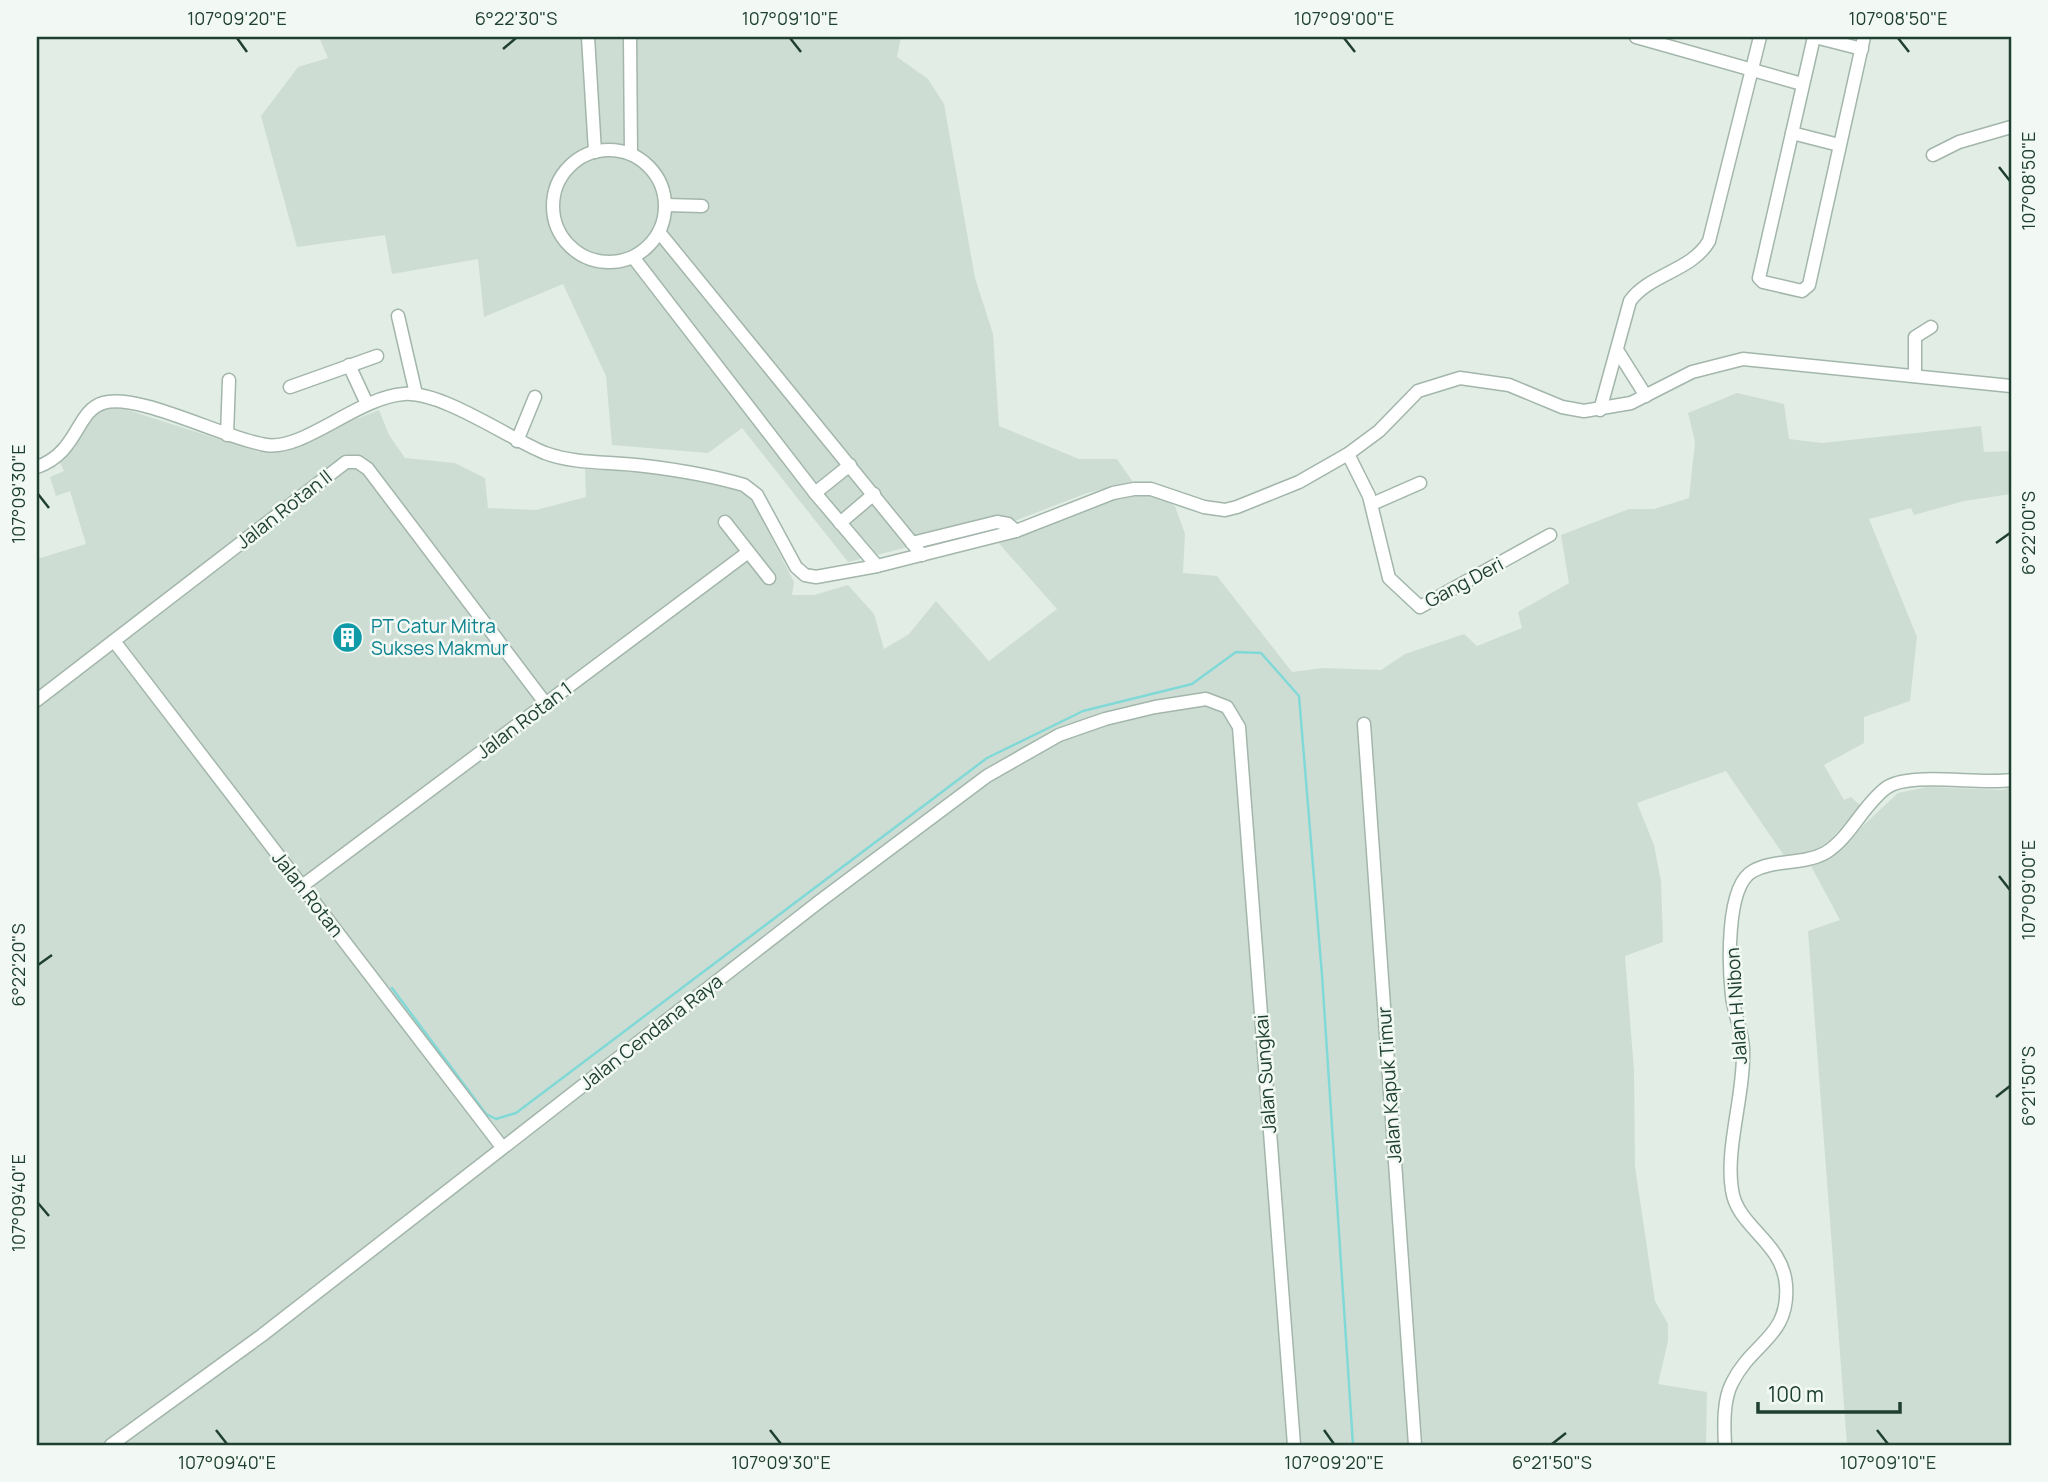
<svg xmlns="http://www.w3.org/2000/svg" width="2048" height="1482" viewBox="0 0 2048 1482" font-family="Manrope,sans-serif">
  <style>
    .built { fill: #ceddd4 }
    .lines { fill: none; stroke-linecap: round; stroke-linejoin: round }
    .stream { stroke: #81d9d7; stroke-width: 2.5 }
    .minor-casing { stroke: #a3b6ab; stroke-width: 15 }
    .minor { stroke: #fff; stroke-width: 12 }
    .ticks { fill: none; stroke: #1f4031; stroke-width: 2.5 }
    .labels { text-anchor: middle; stroke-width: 5; stroke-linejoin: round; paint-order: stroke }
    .street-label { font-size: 19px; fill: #1f4031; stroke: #f2f9f4 }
    .culture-label { font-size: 19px; fill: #0d838f; stroke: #f2f9f4; text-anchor: start }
    .neatline { fill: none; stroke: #1f4031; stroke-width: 2.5 }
    .ticks-label { font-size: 18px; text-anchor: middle; fill: #1f4031 }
  </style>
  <rect width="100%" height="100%" fill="#e1ede5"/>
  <!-- built -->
  <g class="built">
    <polygon points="319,37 901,37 897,57 928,79 944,104 975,278 993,334 999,426 1079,459 1117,459 1133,482 1087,493 1017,520 848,562 742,428 708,453 612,445 606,376 563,284 484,317 478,259 392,274 385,235 297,247 261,116 298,67 328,58"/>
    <polygon points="1737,393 1784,404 1789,439 1822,443 1981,426 1984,452 2011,451 2011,494 1964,501 1914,515 1911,508 1869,519 1917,637 1910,701 1864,717 1864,743 1824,765 1844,800 1851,797 1861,806 1830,840 1814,851 1785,857 1726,771 1637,803 1654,845 1661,881 1663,942 1625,956 1634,1071 1635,1167 1655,1301 1668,1324 1668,1341 1658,1384 1707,1392 1706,1445 37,1445 37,559 86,544 70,491 56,496 50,477 64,471 59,461 75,447 93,414 115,406 259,452 292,445 379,410 389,435 405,458 455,463 485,478 488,508 536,510 586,497 585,469 651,472 736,489 751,498 794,582 792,595 814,595 848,585 874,614 884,649 909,634 936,601 989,661 1057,609 996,540 1045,527 1115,498 1152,494 1175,506 1185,534 1183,573 1217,576 1292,672 1323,668 1381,670 1405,654 1464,634 1477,646 1522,628 1518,612 1569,583 1561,535 1629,509 1654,509 1689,498 1695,442 1688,413"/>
    <polygon points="1927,787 2003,790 2011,787 2011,1445 1847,1445 1808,931 1840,920 1811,866 1833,854 1898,793"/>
  </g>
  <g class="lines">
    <!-- stream -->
    <polyline class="stream" points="392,988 486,1114 496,1119 516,1113 987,758 1083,711 1192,684 1236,652 1261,653 1299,696 1322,975 1353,1445"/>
    <defs>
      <g id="minor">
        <polyline points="588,37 595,152"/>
        <polyline points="630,37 631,154"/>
        <polyline points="1636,37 1802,84"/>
        <polyline points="1814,37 1759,278 1763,282 1802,291 1809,285 1864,37"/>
        <polyline points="1815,37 1862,49"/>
        <polyline points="1792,133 1839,145"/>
        <circle cx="609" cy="206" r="56"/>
        <polyline points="1933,155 1959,142 2011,127"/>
        <polyline points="666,205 702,206"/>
        <polyline points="659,232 922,555"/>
        <polyline points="633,257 815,493 877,566"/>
        <polyline points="398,316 416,394"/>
        <polyline points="1617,350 1646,396"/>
        <polyline points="349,365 367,404"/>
        <polyline points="1915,376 1915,337 1931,327"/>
        <polyline points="290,387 377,356"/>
        <path d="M1600,410L1630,301C1649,274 1692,271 1709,241L1760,37"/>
        <polyline points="227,435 229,380"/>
        <polyline points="517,441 535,397"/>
        <polyline points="1348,454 1369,496 1389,578 1420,607 1550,535"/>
        <path d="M37,467C78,453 76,411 103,403C138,392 225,439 266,445C304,451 358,397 404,394C442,391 508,438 545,453C578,465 611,461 645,466C678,470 713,476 744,485L757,495L796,567L805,575L816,577L877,566L1016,531L1113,493L1134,489H1151L1204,507L1225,510L1237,507L1299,482L1348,454L1379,431L1418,391L1460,378L1509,385L1562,407L1584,411L1631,403L1692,372L1743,359L2011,386"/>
        <polyline points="815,493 850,465"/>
        <polyline points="1372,504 1420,483"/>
        <polyline points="725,522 769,578"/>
        <polyline points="840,523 874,494"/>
        <polyline points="912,543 997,522 1008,524 1016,531"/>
        <polyline points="114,641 502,1147"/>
        <polyline points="37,700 346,462 358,462 368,469 546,704"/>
        <polyline points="1364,724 1415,1445"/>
        <polyline points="302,886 747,553"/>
        <polyline points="111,1445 261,1336 820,901 987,776 1059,735 1105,719 1155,707 1206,699 1227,707 1239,727 1294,1445"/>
        <path d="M1725,1445C1724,1426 1723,1400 1732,1383C1752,1342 1790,1337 1786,1285C1783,1242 1737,1227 1732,1190C1725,1148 1745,1093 1743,1048C1742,1030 1734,1014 1732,996C1729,968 1725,886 1753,871C1774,859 1803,865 1825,853C1850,838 1863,805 1886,788C1909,771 1978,785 2011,780"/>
      </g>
    </defs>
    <!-- minor casing -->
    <use href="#minor" class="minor-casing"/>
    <!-- minor -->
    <use href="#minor" class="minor"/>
  </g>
  <!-- ticks -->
  <path class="ticks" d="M237,38L247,52M790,38L801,52M1344,38L1355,52M1898,38L1909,52M503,49L516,38M1999,167L2010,181M38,494L49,508M1996,543L2010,533M1999,876L2010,890M38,965L52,955M1996,1097L2010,1086M38,1203L49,1216M216,1430L227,1444M770,1430L781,1444M1324,1430L1334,1444M1877,1430L1888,1444M1552,1444L1566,1433"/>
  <!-- icons -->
  <defs>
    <symbol id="building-disc" viewBox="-11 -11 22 22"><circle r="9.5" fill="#0f9aa8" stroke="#f2f9f4"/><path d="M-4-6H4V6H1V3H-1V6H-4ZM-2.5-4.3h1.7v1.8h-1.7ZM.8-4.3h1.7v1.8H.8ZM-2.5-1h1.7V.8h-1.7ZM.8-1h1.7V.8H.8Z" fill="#fff"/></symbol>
  </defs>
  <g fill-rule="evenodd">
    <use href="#building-disc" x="330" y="620" width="35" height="35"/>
  </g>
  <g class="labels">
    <!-- street labels -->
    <g class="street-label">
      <text transform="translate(284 509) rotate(-38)" y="7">Jalan Rotan II</text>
      <text transform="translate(1464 582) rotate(-28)" y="7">Gang Deri</text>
      <text transform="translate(524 720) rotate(-37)" y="7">Jalan Rotan 1</text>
      <text transform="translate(308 894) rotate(52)" y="7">Jalan Rotan</text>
      <text transform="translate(1736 1006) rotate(-94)" y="7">Jalan H Nibon</text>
      <text transform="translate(651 1032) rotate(-38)" y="7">Jalan Cendana Raya</text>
      <text transform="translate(1265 1074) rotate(-94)" y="7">Jalan Sungkai</text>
      <text transform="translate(1389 1085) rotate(-94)" y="7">Jalan Kapuk Timur</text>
    </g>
    <!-- culture labels -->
    <g class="culture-label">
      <text x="371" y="633">PT Catur Mitra<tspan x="371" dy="22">Sukses Makmur</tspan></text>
    </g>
  </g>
  <!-- border -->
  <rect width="2048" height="1482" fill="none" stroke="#f2f9f4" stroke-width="77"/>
  <!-- scale -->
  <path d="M1758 1402v10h142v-10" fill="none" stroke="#1f4031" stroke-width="3.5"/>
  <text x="1768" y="1402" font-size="21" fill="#1f4031" stroke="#f2f9f4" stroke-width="5" paint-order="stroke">100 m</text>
  <rect x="38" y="38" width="1972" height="1406" class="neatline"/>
  <g class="ticks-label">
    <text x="237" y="25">107°09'20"E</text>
    <text x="516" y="25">6°22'30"S</text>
    <text x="790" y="25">107°09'10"E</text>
    <text x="1344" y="25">107°09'00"E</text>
    <text x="1898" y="25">107°08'50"E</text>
    <text transform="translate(2029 181) rotate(-90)" y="6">107°08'50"E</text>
    <text transform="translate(19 494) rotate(-90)" y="6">107°09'30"E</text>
    <text transform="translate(2029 533) rotate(-90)" y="6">6°22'00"S</text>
    <text transform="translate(2029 890) rotate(-90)" y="6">107°09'00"E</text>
    <text transform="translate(19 965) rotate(-90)" y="6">6°22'20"S</text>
    <text transform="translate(2029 1086) rotate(-90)" y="6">6°21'50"S</text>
    <text transform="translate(19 1203) rotate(-90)" y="6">107°09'40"E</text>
    <text x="227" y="1469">107°09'40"E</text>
    <text x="781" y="1469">107°09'30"E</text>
    <text x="1334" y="1469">107°09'20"E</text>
    <text x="1552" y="1469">6°21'50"S</text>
    <text x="1888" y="1469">107°09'10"E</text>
  </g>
</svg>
